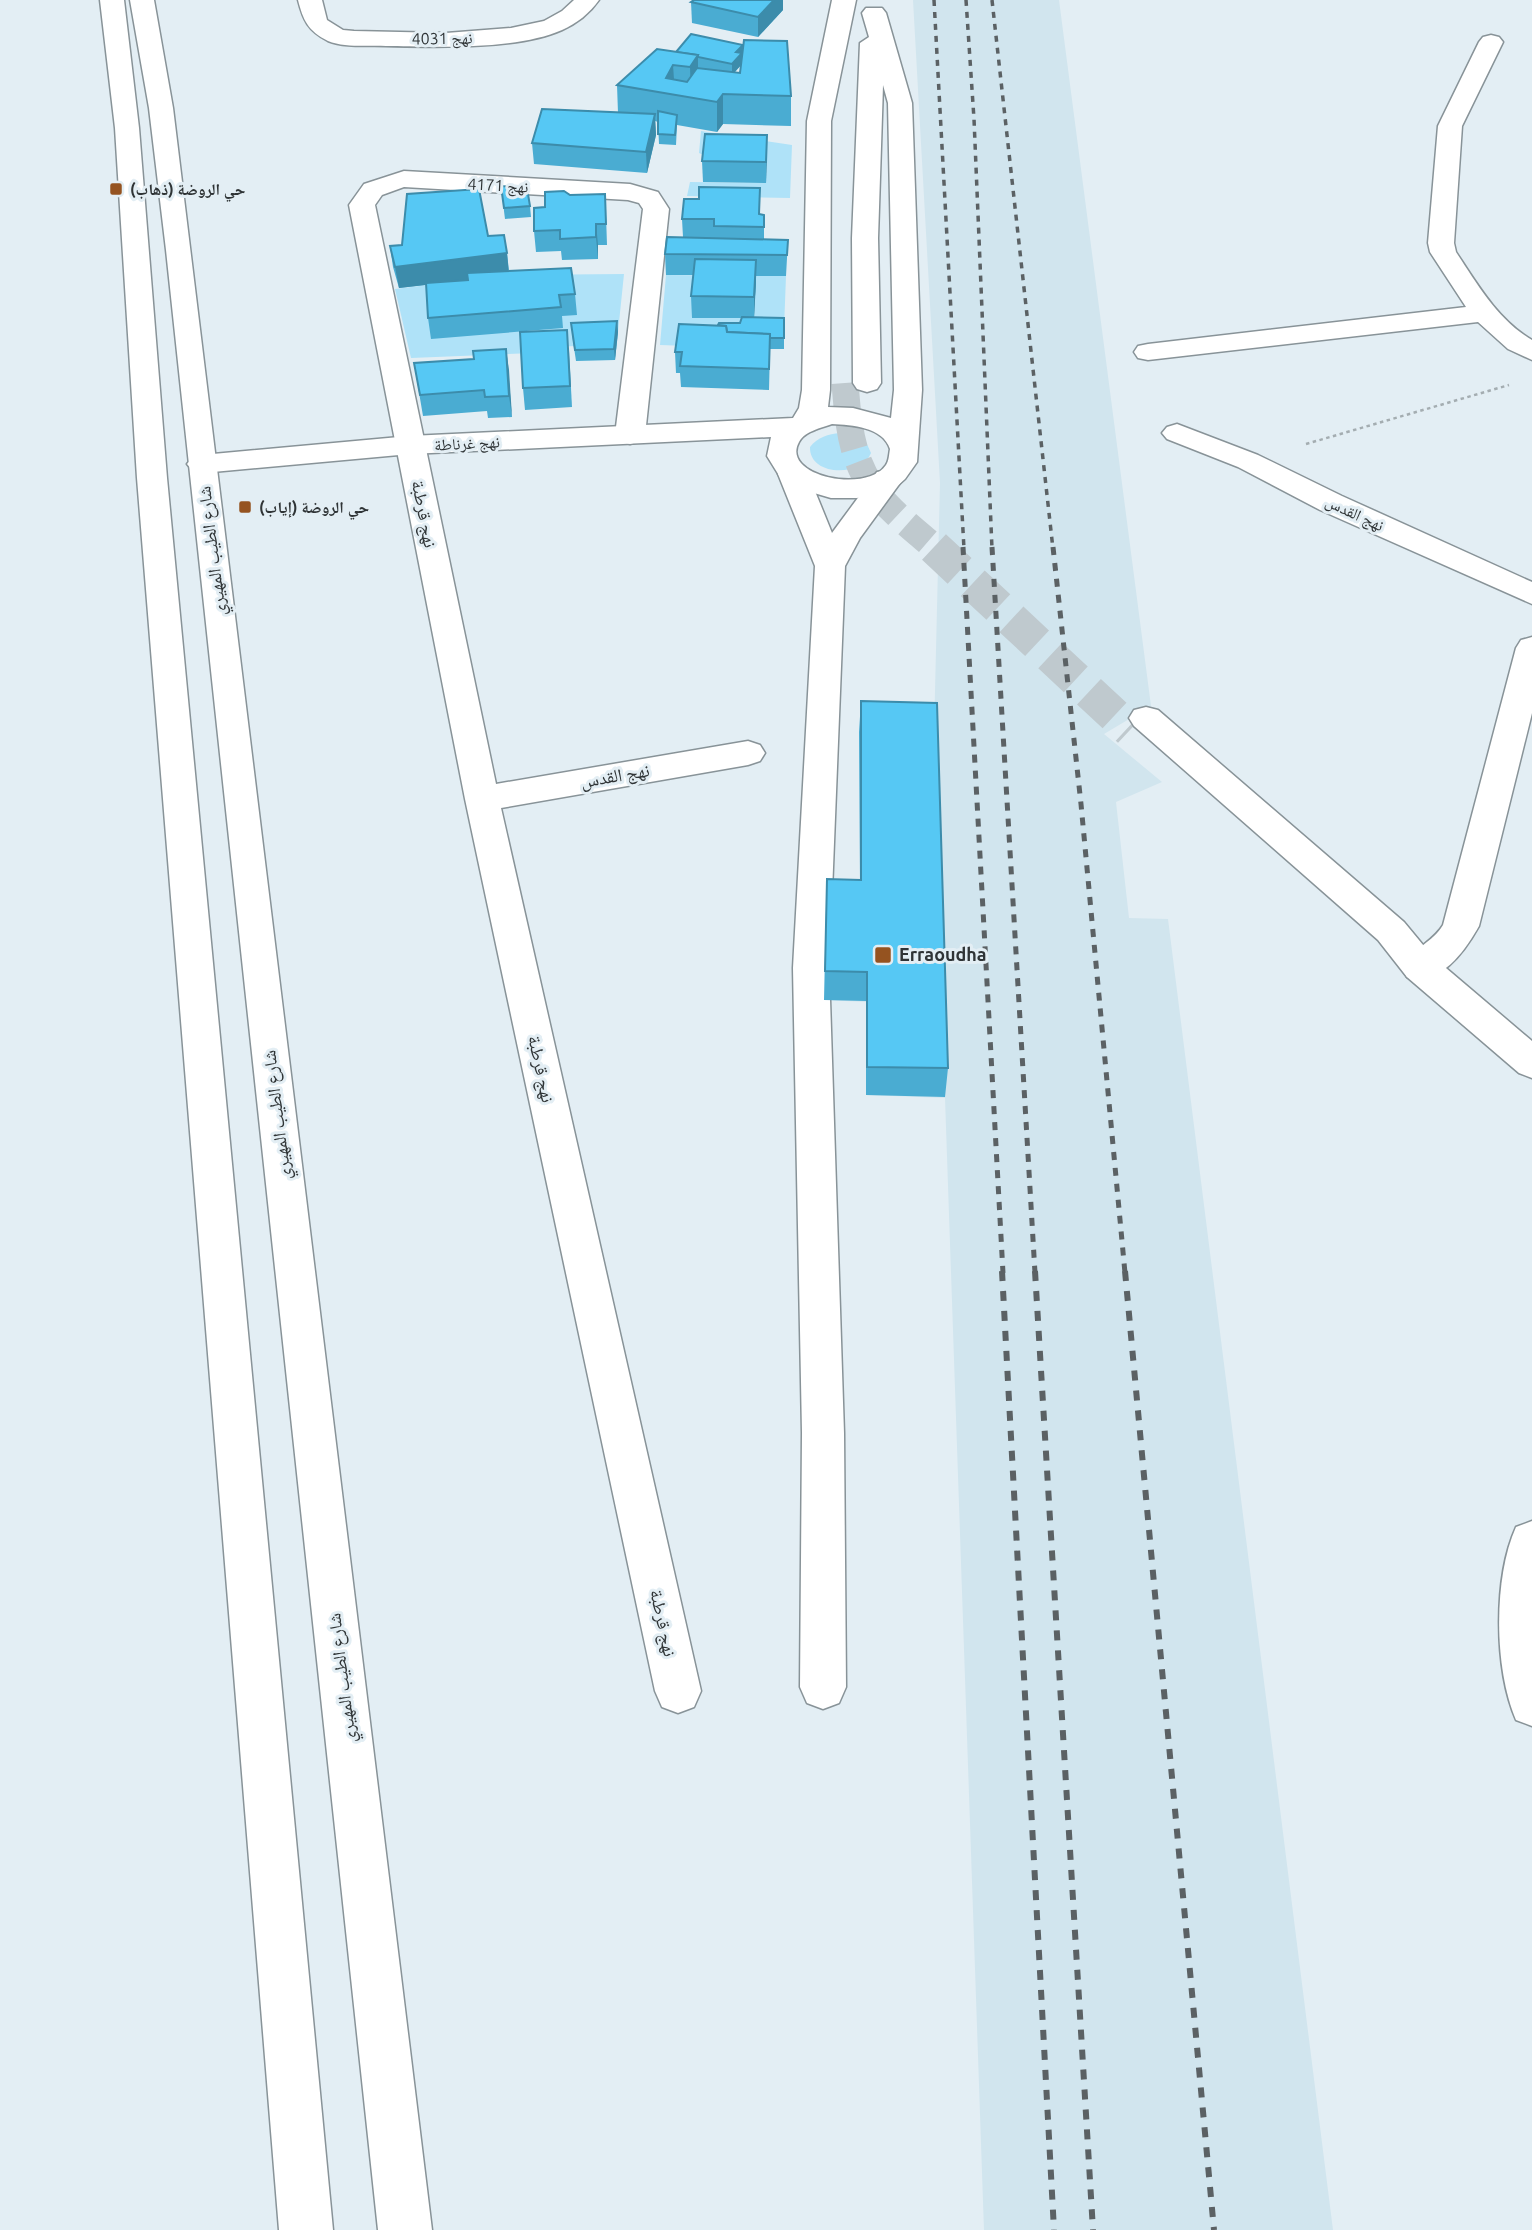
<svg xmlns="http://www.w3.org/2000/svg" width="1532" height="2230" viewBox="0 0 1532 2230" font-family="Ubuntu,'Noto Naskh Arabic',sans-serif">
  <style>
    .built { fill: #d1e5ee }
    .green { fill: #afe2f8 }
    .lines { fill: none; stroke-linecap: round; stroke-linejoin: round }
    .secondary-tunnel-far1 { stroke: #bfc9ce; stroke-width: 27; stroke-dasharray: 27 13; stroke-linecap: butt }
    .secondary-tunnel { stroke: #bfc9ce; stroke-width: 35; stroke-dasharray: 35 18; stroke-linecap: butt }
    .street-casing { stroke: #889398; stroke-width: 3 }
    .secondary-casing { stroke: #889398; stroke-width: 3 }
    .primary-casing { stroke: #889398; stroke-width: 3 }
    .path { stroke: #a4adb1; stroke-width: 2.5; stroke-dasharray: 3.5 3.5; stroke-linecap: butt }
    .street { fill: #fff; fill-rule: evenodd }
    .secondary { fill: #fff; fill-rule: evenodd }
    .primary { fill: #fff; fill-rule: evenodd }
    .rail-far2 { stroke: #5b6164; stroke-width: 3.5; stroke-dasharray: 6 6; stroke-linecap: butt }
    .rail-far1 { stroke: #5b6164; stroke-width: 5; stroke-dasharray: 8 8; stroke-linecap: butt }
    .rail { stroke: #5b6164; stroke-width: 6; stroke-dasharray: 10 10; stroke-linecap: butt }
    .wall { fill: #4aacd2; fill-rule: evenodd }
    .shaded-wall { fill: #3c8cab }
    .building { fill: #56c8f4; stroke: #3c8cab; stroke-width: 2 }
    .poi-dot { fill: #955320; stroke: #e3eef4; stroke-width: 2.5 }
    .labels { text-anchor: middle; stroke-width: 6; stroke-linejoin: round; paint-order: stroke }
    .far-street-label { font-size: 16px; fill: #2f3436; stroke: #e3eef4 }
    .far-poi-label { font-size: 16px; font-weight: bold; fill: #2f3436; stroke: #e3eef4; text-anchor: start }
    .street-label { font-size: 18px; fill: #2f3436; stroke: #e3eef4 }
    .poi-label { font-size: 18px; font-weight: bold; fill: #2f3436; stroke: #e3eef4; text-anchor: start }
  </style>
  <rect width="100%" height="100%" fill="#e3eef4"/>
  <!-- built -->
  <polygon class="built" points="913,0 1059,0 1151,706 1104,734 1162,782 1116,802 1129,918 1168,919 1333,2230 984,2230 945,1098 866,1095 866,1002 824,1000 860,909 859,732 934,733 940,483"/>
  <!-- green -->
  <g class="green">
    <polygon points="701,131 792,145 790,198 687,196 690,182 766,183 699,153"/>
    <polygon points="624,274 618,332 573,334 574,346 557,347 558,352 411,358 395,289 509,275"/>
    <polygon points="666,275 786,276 784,329 743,328 717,347 660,345"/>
    <path d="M840,433L851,434L866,442L871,453C862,477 809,477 810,447C818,437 828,434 840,433Z"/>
  </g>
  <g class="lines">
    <!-- secondary-tunnel-far1 -->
    <path class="secondary-tunnel-far1" d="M845,383C848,421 851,462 876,492C892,513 916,531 936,549"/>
    <!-- secondary-tunnel -->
    <polyline class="secondary-tunnel" points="934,547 1130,730"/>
    <defs>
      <g id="street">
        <path d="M298,0H322L327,20L343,30L354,31L446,33L511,28L544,21L562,11L574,0H599C590,13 576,24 562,30C517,50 435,47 386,46C368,45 345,48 328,41C308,31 303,20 298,0Z"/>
        <path d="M1491,35L1499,37L1503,42L1462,126L1454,243L1456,252C1477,284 1498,320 1532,340V360L1508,349L1478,322L1148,360L1138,358L1134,352L1138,346L1148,344L1466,307L1430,252L1428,243L1438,126L1479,42L1483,37Z"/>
        <polygon points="404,171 630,184 658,192 669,209 645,435 640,441 630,444 620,441 615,435 643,209 639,203 628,200 404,187 382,195 375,205 496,784 748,741 760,745 765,753 760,761 748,765 501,808 701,1691 694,1707 678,1713 662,1707 655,1691 465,799 349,205 364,184"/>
        <polygon points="1177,424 1258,455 1342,496 1532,582 1532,604 1320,510 1238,467 1167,439 1162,433 1167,427"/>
        <polygon points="793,465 804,468 808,474 832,533 877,472 888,470 899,472 903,479 860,538 845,566 829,968 844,1433 846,1687 839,1703 823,1709 807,1703 800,1687 802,1433 793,968 815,566 778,474 782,468"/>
        <path d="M1532,637V713L1479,926C1465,951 1440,987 1407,977L1402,967C1412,949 1433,942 1443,925L1516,648L1521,640Z"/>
        <path d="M1532,1521V1726L1516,1720C1494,1669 1493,1578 1516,1527Z"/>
      </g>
      <g id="secondary">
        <path d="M832,0H856L831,121L830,390L828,407L853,408L891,418L894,390L888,103L883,85L878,238L881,383L877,389L867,392L857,389L853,383L852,238L860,43L869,37L862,13L866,8H882L886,13L912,103L922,390L917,462L905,479L895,488L857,498H831L797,488L780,477L767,456L771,437L410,454L202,473L192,470L187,464L192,458L202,455L410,436L793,418L799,408L802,390L807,121ZM832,424C852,425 883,427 890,449C889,454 889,461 886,465C867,494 780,476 799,442C805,431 821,428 832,424Z"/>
        <polygon points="1146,707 1158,710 1404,922 1433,957 1532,1041 1532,1078 1519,1073 1407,977 1378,940 1134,726 1129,718 1134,710"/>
      </g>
      <g id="primary">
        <polygon points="100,0 124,0 139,128 167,478 333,2230 279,2230 137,478 115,128"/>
        <polygon points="130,0 154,0 173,108 432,2230 378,2230 166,250 149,108"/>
      </g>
    </defs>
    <!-- street casing -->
    <use href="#street" class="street-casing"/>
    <!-- secondary casing -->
    <use href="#secondary" class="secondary-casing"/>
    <!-- primary casing -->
    <use href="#primary" class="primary-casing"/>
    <!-- path -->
    <polyline class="path" points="1306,444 1509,385"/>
    <!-- street -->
    <use href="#street" class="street"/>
    <!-- secondary -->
    <use href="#secondary" class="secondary"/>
    <!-- primary -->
    <use href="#primary" class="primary"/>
    <!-- rail-far2 -->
    <g class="rail-far2">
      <polyline points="934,0 964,549"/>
      <polyline points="966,0 974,119 992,549"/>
      <polyline points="992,0 1053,549"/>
    </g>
    <!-- rail-far1 -->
    <g class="rail-far1">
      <polyline points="963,547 1003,1273"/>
      <polyline points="992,547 1035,1273"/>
      <polyline points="1053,547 1081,804 1125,1273"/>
    </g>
    <!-- rail -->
    <g class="rail">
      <polyline points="1002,1271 1054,2230"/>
      <polyline points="1035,1271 1093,2230"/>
      <polyline points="1125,1271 1214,2230"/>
    </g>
  </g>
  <!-- wall -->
  <g class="wall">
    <polygon points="691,2 783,10 758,37 692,23"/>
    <path d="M676,52L743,54L791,96V126L723,124L717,132L677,125L676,145L659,144L658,122L655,121L656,135L647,173L534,164L532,143L618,113L617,85ZM741,65L740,73L735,72Z"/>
    <polygon points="767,135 766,183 703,182 702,161"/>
    <polygon points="501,186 530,206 531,217 505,219"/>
    <polygon points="545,207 606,215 607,245 598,245 598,259 562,260 561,251 536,252 534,231"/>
    <polygon points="764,215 764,239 788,240 786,276 756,276 754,317 784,318 784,349 770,349 769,390 681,387 680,373 676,373 675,352 718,325 740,323 742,318 692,318 691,296 693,275 666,275 665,254 683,237 682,219"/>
    <polygon points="488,236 507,253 509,271 575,294 577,315 562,316 563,328 431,339 428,318 426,285 399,288 393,267 390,246"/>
    <polygon points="617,321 618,332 615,360 576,361 572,334"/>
    <polygon points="506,349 512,417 488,418 487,411 423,416 414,363 474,359"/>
    <polygon points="569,351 572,407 525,410 523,388"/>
    <polygon points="861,701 948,1068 945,1097 866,1095 866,1001 824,1000 826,909 860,880 859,732"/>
  </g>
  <!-- shaded-wall -->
  <g class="shaded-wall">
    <polygon points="774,0 783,0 783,10 758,37 758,17"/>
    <polygon points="743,45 742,64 732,75 732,64 736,52"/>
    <polygon points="698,55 698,85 691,96 690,67"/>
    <polygon points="673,65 675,94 666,78"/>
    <polygon points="723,94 723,124 717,132 717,102"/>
    <polygon points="655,114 656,135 647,173 646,152"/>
    <polygon points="767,135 767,156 766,183 766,162"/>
    <polygon points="596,224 598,245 598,259 596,237"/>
    <polygon points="507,253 509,275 399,288 395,267"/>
    <polygon points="756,260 756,281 754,319 754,297"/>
    <polygon points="617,321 618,332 615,360 614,349"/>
    <polygon points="506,349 509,370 512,417 509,396"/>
  </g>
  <!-- building -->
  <g class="building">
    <polygon points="694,0 774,0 758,17 691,2"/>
    <polygon points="691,34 743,45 736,52 742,53 732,64 698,57 698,55 676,52"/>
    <polygon points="744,40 787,41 791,96 723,94 717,102 617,85 657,49 698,55 690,67 673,65 666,78 687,82 697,68 740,73"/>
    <polygon points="542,109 655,114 646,152 532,143"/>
    <polygon points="658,111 677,115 675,135 658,134"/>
    <polygon points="705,134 767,135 766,162 702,161"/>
    <polygon points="501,186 527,188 530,206 504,208"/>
    <polygon points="699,187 760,188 759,214 764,215 764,227 714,226 714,219 682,219 684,199 699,199"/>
    <polygon points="479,189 488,236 504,235 507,253 395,267 390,246 402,245 407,194"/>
    <polygon points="564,191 570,195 605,194 606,224 596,224 596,237 560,239 560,230 534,231 534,208 545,207 545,192"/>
    <polygon points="667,237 788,240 787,255 665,254"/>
    <polygon points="695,259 756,260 754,297 691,296"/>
    <polygon points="571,268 575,294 559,295 561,307 428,318 426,283 468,280 467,273"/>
    <polygon points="742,317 784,318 784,338 770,338 770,334 727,332 726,326 718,325 719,323 740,323"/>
    <polygon points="617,321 614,349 575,350 571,323"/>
    <polygon points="679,324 726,326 727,332 770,334 769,369 680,366 682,352 675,352"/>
    <polygon points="567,330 570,386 523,388 520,332"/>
    <polygon points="506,349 509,396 485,397 484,390 420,395 414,363 474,359 473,351"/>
    <polygon points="861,701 937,703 948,1068 867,1067 867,972 825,971 827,879 861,880"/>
  </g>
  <!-- markers -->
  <g class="poi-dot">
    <rect x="109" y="182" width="14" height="14" rx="3.5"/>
    <rect x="238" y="500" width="14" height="14" rx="3.5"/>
    <rect x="874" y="946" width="18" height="18" rx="3.5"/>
  </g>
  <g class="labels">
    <!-- far-street labels -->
    <g class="far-street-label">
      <text transform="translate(442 38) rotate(-1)" y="6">نهج 4031</text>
      <text transform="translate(498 185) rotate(3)" y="6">نهج 4171</text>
      <text transform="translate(467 443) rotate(-3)" y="6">نهج غرناطة</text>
      <text transform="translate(1355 513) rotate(25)" y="6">نهج القدس</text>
    </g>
    <!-- far-poi labels -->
    <g class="far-poi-label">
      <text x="130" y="195">حي الروضة (ذهاب)</text>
      <text x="259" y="513">حي الروضة (إياب)</text>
    </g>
    <!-- street labels -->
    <g class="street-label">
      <text transform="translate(424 514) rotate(79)" y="6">نهج قرطبة</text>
      <text transform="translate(212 551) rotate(-97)" y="6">شارع الطيب المهيري</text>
      <text transform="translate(615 776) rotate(-10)" y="6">نهج القدس</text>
      <text transform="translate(541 1069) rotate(78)" y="6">نهج قرطبة</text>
      <text transform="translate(277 1115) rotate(-97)" y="6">شارع الطيب المهيري</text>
      <text transform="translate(663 1623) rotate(78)" y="6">نهج قرطبة</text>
      <text transform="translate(342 1678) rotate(-97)" y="6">شارع الطيب المهيري</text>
    </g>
    <!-- poi labels -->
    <g class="poi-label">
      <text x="899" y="961">Erraoudha</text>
    </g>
  </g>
</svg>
